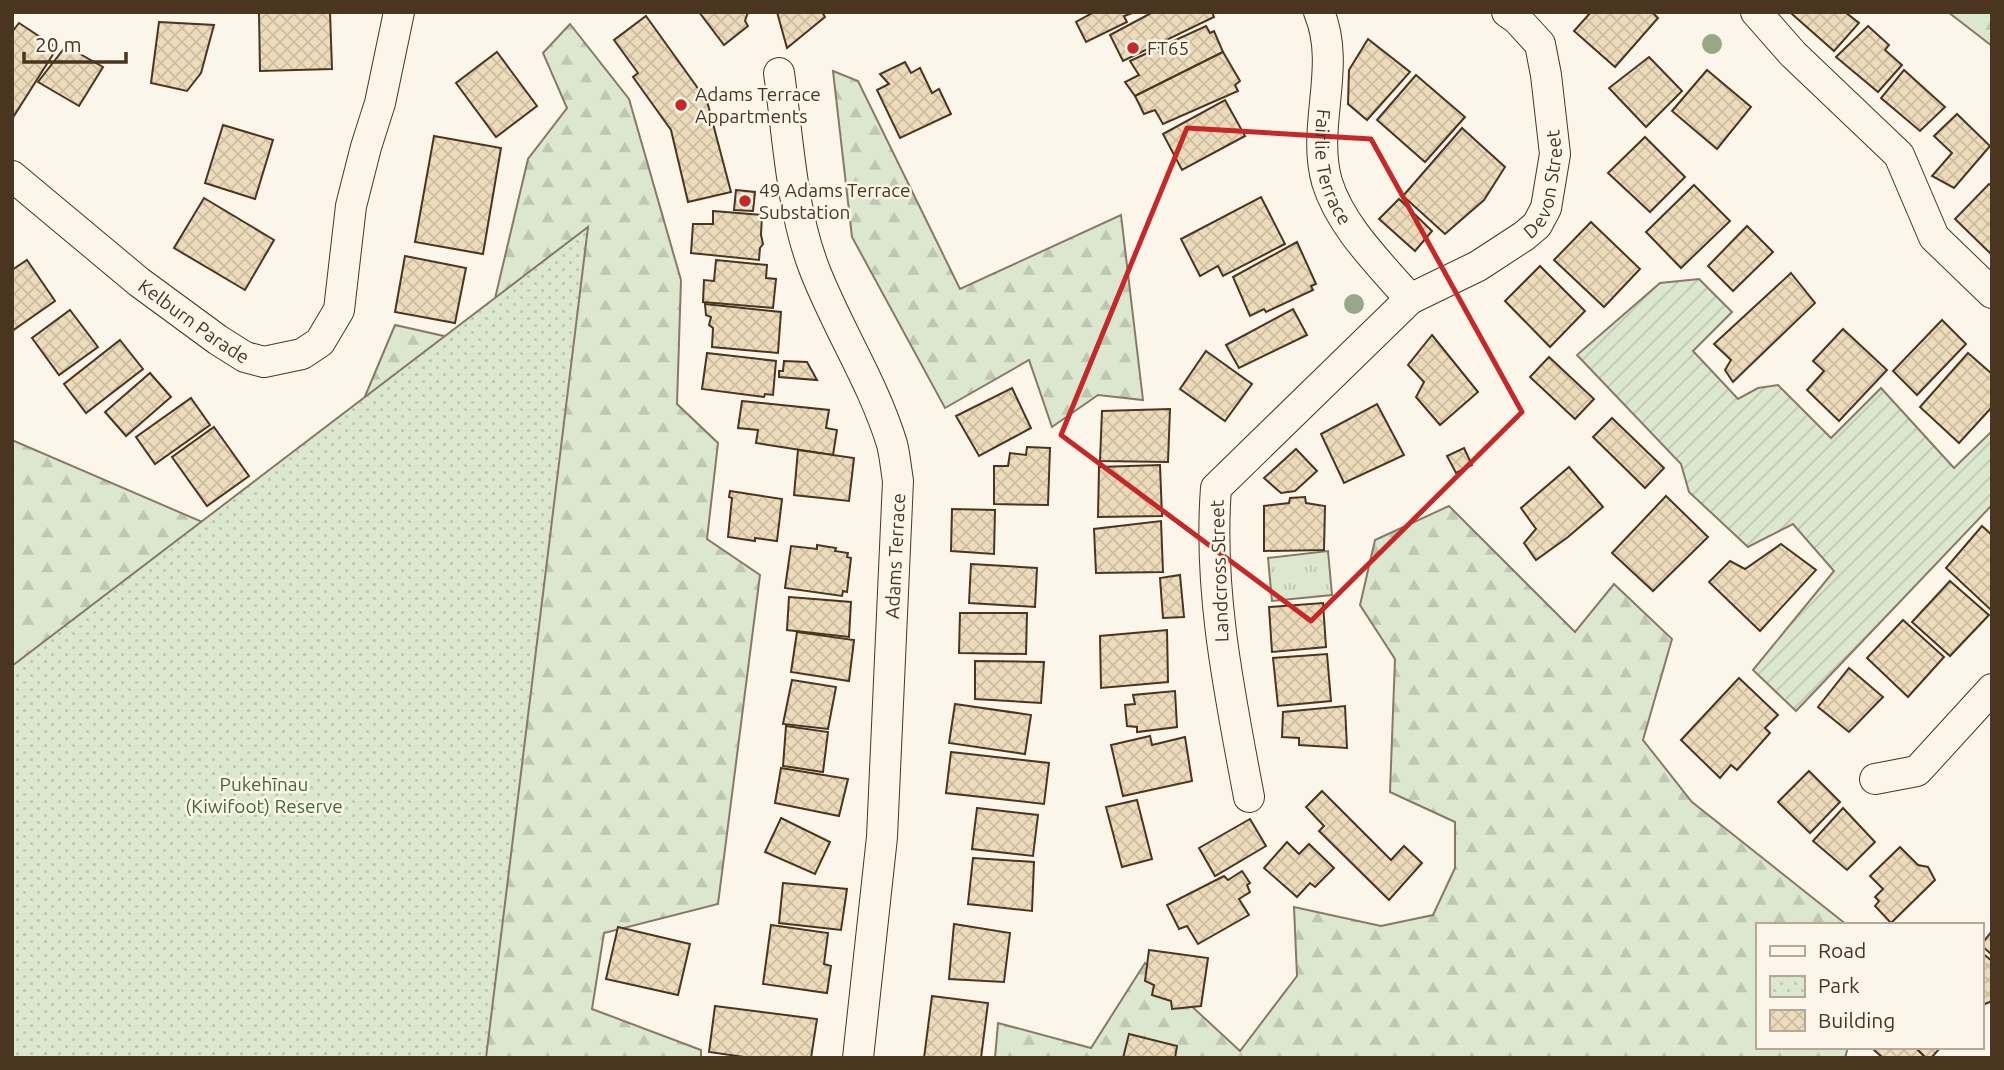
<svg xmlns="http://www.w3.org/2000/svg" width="2004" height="1070" viewBox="0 0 2004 1070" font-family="Ubuntu,sans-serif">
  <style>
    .grass { fill: url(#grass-tufts); stroke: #887966; stroke-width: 2 }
    .forest { fill: url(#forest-firs); stroke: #887966; stroke-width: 2 }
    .park { fill: url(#park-dots); stroke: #887966; stroke-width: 2 }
    .garden { fill: url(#garden-furrows); stroke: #887966; stroke-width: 2 }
    .building { fill: url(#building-cross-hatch); stroke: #4a3520; stroke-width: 2 }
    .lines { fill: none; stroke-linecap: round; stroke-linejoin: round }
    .street-casing { stroke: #4a3520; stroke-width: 32 }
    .street { stroke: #fbf6e9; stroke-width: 30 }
    .tree { fill: #96a887 }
    .marked { fill: none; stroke: #c62828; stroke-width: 5; stroke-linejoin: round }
    .poi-dot { fill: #c62828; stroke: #fbf6e9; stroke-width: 2.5 }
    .labels { text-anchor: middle; stroke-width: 5; stroke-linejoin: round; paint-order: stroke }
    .poi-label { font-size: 19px; fill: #4a3520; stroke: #fbf6e9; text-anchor: start }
    .street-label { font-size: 19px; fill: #4a3520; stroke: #fbf6e9 }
    .park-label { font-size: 19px; fill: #436837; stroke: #fbf6e9 }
  </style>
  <defs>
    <pattern id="grass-tufts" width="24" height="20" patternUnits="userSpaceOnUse" patternTransform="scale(1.75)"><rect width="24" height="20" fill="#dce7d0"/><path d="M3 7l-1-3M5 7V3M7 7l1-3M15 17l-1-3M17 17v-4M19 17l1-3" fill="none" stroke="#bec7b2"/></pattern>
    <pattern id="forest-firs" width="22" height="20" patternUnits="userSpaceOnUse" patternTransform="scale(1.75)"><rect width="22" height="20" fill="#dce7d0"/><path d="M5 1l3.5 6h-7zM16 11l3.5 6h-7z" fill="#bec7b2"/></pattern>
    <pattern id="park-dots" width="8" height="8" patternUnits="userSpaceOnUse" patternTransform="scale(1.75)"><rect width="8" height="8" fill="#dce7d0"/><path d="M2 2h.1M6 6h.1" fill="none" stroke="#bec7b2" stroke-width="1.8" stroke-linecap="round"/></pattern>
    <pattern id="garden-furrows" width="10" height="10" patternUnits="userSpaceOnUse" patternTransform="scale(1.75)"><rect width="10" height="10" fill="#dce7d0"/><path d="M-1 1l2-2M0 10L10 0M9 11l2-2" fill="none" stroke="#bec7b2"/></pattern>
    <pattern id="building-cross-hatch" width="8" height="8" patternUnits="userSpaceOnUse" patternTransform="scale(1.75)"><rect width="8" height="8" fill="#ecdcbc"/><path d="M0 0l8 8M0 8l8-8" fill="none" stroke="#ccbda1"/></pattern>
  </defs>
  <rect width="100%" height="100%" fill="#fbf6e9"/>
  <!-- grass -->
  <polygon class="grass" points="1328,551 1332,595 1272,601 1268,558"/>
  <!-- forest -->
  <g class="forest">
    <polygon points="1948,12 1992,12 1992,46"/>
    <polygon points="570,24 629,99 681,280 677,404 718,443 707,539 760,575 718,904 604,933 592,1009 701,1050 701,1058 12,1058 12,440 237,537 327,487 395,325 484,345 528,159 567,108 543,53"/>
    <polygon points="833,71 858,81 960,289 1121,215 1143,400 1098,395 1052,427 1029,360 945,408 852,237"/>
    <polygon points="1449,506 1575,632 1614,584 1672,639 1643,740 1692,802 1847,925 1757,925 1757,1047 1848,1047 1845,1058 995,1058 998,1023 1091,1048 1145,963 1240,1051 1297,976 1294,907 1381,926 1433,915 1455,868 1455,822 1390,792 1395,659 1360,605 1375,540"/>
  </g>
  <!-- park -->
  <polygon class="park" points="588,227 486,1058 12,1058 12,666"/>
  <!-- garden -->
  <polygon class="garden" points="1699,279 1732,312 1693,351 1738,399 1758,388 1778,385 1831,438 1881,388 1954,468 1992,431 1992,505 1796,711 1753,670 1834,571 1793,524 1748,547 1689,492 1681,464 1577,355 1660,283"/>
  <!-- building -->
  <g class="building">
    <polygon points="259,12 330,12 332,69 260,71"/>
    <polygon points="699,12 748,12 745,21 748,26 724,45"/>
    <polygon points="777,12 822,12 825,17 787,48"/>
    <polygon points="1094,12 1135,12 1124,16 1127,22 1086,42 1076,22"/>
    <polygon points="1153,12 1212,12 1214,17 1123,61 1110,35"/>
    <polygon points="1591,12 1652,12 1658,18 1615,67 1574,31"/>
    <polygon points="1793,12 1845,12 1859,23 1834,51 1792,14"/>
    <polygon points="646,16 707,101 731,192 688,202 671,130 633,77 638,73 614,40"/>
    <polygon points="159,22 214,25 201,73 187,91 151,83"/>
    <polygon points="19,23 57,48 12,119 12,32"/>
    <polygon points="1206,26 1210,33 1214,31 1223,52 1135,96 1125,82 1139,75 1130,61"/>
    <polygon points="1868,26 1889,45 1885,50 1902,65 1878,92 1836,57"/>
    <polygon points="1368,39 1410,72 1367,120 1348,104 1349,70"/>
    <polygon points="66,46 103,67 79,106 38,82"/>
    <polygon points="497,52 537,106 496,137 456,83"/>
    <polygon points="1223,52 1240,81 1235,85 1238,91 1163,124 1155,110 1144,114 1135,96"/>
    <polygon points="1649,57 1682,91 1646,127 1609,88"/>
    <polygon points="905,62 911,73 920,68 932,93 939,89 951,114 900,138 877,90 889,84 880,74"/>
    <polygon points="1707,70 1751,107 1717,149 1672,111"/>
    <polygon points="1904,70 1945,107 1920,131 1881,98"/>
    <polygon points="1416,75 1465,117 1425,162 1377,120"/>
    <polygon points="1225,100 1245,136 1182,170 1163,134"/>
    <polygon points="1957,114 1990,146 1954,188 1932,176 1952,153 1934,136"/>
    <polygon points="223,125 273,140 255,199 205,183"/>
    <polygon points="1462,128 1505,167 1484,200 1445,234 1403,196"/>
    <polygon points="434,136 501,148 483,254 415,242"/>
    <polygon points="1645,137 1685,177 1650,212 1608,173"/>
    <polygon points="1989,184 1992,186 1992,255 1955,219"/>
    <polygon points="1694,185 1730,221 1681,268 1646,232"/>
    <polygon points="736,190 755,192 753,211 734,210"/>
    <polygon points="1261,197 1285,244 1223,276 1218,266 1200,276 1181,239"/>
    <polygon points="204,198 274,240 245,290 174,248"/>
    <polygon points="1399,199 1432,231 1415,251 1379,219"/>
    <polygon points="713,211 762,215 761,235 763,244 760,248 759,260 691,253 693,224 713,224"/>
    <polygon points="1591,222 1640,269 1604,307 1554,260"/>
    <polygon points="1747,226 1773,252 1733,291 1708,266"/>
    <polygon points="1297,242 1316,284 1311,286 1313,290 1266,312 1264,309 1250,316 1233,277"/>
    <polygon points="405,256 466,268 455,323 395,312"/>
    <polygon points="27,260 55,301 12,331 12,270"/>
    <polygon points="716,260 767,265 766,278 776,279 773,308 703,302 704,280 714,281"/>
    <polygon points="1540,266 1585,311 1550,347 1505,301"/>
    <polygon points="1791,273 1815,303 1733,382 1725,370 1731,360 1714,344"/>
    <polygon points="705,304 781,312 778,353 712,347 713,328 709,325 711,317 706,315"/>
    <polygon points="1293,309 1307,335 1239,368 1226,345"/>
    <polygon points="70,310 98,347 59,375 32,338"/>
    <polygon points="1942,320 1966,344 1917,395 1893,371"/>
    <polygon points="1843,329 1887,370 1839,421 1807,390 1824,371 1813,361"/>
    <polygon points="1432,335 1478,392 1440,425 1416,397 1424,382 1408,365"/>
    <polygon points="120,340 143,369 86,413 64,384"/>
    <polygon points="1206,351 1252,384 1225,421 1180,389"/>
    <polygon points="707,353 776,361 773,395 765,394 764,397 702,389"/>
    <polygon points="1968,353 1992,374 1992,407 1959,443 1920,407"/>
    <polygon points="1549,357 1594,399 1575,419 1530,377"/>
    <polygon points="784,361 807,362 817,380 779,377 779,371 783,371"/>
    <polygon points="150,373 171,397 126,436 105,412"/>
    <polygon points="1012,388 1031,428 979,456 956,416"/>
    <polygon points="191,398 210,425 155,464 136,437"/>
    <polygon points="742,401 829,410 826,428 837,430 833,455 756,443 758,430 738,428"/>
    <polygon points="1377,404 1404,455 1344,483 1321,434"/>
    <polygon points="1170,409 1168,462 1100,461 1102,411"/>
    <polygon points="1612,418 1664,468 1645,488 1593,437"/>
    <polygon points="214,427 249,476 207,506 172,457"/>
    <polygon points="1027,447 1050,448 1048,505 994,504 994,466 1008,466 1010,453 1026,455"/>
    <polygon points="1464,448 1472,465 1456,473 1447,456"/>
    <polygon points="1296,449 1317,471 1295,491 1281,493 1264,478"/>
    <polygon points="798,450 854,458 849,501 794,495"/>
    <polygon points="1160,465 1162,516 1098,517 1099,467"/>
    <polygon points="1569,467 1603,507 1568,537 1536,560 1524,543 1536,529 1521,508"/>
    <polygon points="730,491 782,499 777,541 755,538 755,541 728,537 732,498 729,497"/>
    <polygon points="1666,496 1708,537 1653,591 1612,553"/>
    <polygon points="1305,497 1306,503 1325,506 1324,550 1264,551 1264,506 1289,503 1290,498"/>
    <polygon points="952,509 995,510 994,554 951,551"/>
    <polygon points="1161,521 1163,572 1096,573 1094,529"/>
    <polygon points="1982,526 1992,535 1991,610 1946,568"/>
    <polygon points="1781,544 1816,570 1760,631 1709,582 1730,561 1745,569"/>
    <polygon points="817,545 836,548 835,551 848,553 847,557 851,558 847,592 843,591 842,596 785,588 791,546 817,549"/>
    <polygon points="971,564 1037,568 1035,607 969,603"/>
    <polygon points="1180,575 1184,617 1163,618 1160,578"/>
    <polygon points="1950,581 1989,615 1950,656 1912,622"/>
    <polygon points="789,597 851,602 849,637 787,630"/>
    <polygon points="1323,603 1326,647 1272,652 1269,607"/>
    <polygon points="960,613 1027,613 1026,654 959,653"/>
    <polygon points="1903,620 1944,657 1908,697 1867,658"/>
    <polygon points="1167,630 1168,682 1101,688 1100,636"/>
    <polygon points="797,632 854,640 849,681 791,672"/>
    <polygon points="1327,654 1331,701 1278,706 1273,658"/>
    <polygon points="975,661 1044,662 1041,703 975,699"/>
    <polygon points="1849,668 1883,697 1849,732 1818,707"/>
    <polygon points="1739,678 1778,715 1765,728 1770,733 1737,770 1731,765 1720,778 1681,740"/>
    <polygon points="792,680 836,687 828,729 783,724"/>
    <polygon points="1175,691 1177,727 1137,732 1137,727 1127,726 1125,705 1135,704 1133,695"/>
    <polygon points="955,704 1031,715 1025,754 949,743"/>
    <polygon points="1345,706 1347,748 1299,745 1299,738 1282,737 1283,712"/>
    <polygon points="786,726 828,732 823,772 783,766"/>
    <polygon points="1150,736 1152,745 1185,737 1192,781 1123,796 1111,745"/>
    <polygon points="951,752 1049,763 1044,804 946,793"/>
    <polygon points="781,768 848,779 839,816 775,803"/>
    <polygon points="1809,771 1840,802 1810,833 1778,802"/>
    <polygon points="1322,791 1391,860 1404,846 1422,863 1389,900 1319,831 1324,826 1306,807"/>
    <polygon points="1137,800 1152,859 1122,867 1106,807"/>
    <polygon points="977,808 1038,815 1033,856 972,849"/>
    <polygon points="1843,808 1875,842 1847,870 1813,841"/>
    <polygon points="781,818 830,842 815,874 765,852"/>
    <polygon points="1250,819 1266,846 1215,876 1199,848"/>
    <polygon points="1287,842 1299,854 1309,844 1334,868 1315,887 1310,883 1297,897 1264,868"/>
    <polygon points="1900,847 1918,865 1928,867 1935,880 1891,923 1875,906 1879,901 1875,897 1883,889 1870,876"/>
    <polygon points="973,858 1034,862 1032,911 968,904"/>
    <polygon points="1242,871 1250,883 1247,885 1250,892 1239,899 1249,915 1198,944 1187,926 1179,929 1167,905 1224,876 1228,880"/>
    <polygon points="783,883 847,889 841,930 779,923"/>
    <polygon points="954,924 1010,933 1004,982 949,979"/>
    <polygon points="771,925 828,933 824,964 831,966 827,993 763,984"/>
    <polygon points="618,927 690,944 678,995 606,979"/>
    <polygon points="1992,931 1992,955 1981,945"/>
    <polygon points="1149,950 1208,958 1201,1006 1172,1009 1171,1001 1152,995 1154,985 1145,981"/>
    <polygon points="1981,952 1992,961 1992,1001 1985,1004 1981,1001"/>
    <polygon points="932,996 988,1003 981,1058 924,1058"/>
    <polygon points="715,1006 817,1019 811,1058 751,1058 709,1052"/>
    <polygon points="1129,1034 1177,1046 1175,1058 1123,1058"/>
    <polygon points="1877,1047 1915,1047 1926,1058 1883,1058 1874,1050"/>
    <polygon points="1915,1047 1941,1047 1931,1058 1926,1058"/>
  </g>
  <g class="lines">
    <defs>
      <g id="street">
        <path id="s1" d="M1319,12C1342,67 1311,126 1327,182C1341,227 1380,264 1410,299"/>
        <polyline points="1756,12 1793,54 1899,155 1934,237 1992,293"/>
        <path d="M779,73C788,136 791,208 814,268C837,328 873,382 892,444C895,456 896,469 898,481L882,837L858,1058"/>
        <path id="s2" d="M12,176L139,282L218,340L245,357L264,362L302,354L320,342L339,310L351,206L366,147L380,103L399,12"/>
        <polyline points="1875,779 1917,771 1992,689"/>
        <path id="s3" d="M1249,797C1230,695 1208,592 1216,488L1410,299L1478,266L1524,236L1537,225L1546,208L1555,154L1546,75L1540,44L1517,19L1507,12"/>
      </g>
    </defs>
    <!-- street casing -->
    <use href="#street" class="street-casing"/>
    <!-- street -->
    <use href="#street" class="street"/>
  </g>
  <!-- trees -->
  <g class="tree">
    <circle cx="1712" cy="44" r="10"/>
    <circle cx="1354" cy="304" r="10"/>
  </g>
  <!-- marked area -->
  <path class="marked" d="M1187,128L1371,139L1522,412L1311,621L1061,435Z"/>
  <!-- markers -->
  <g class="poi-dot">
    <circle cx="1133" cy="48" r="7"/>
    <circle cx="681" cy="105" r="7"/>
    <circle cx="745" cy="201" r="7"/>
  </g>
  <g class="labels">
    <!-- poi labels -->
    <g class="poi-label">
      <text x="1147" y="55">FT65</text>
      <text x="695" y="101">Adams Terrace<tspan x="695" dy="22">Appartments</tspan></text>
      <text x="759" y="197">49 Adams Terrace<tspan x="759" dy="22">Substation</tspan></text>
    </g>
    <!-- street labels -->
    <g class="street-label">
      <text dy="7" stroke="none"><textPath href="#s1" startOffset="158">Fairlie Terrace</textPath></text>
      <text dy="7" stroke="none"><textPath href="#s3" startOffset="772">Devon Street</textPath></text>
      <text dy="7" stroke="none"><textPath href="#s2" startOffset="233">Kelburn Parade</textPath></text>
      <text transform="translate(895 556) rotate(-87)" y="7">Adams Terrace</text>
      <text transform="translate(1219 571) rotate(-92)" y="7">Landcross Street</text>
    </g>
    <!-- park labels -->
    <g class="park-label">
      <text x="264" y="791">Pukehīnau<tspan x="264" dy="22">(Kiwifoot) Reserve</tspan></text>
    </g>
  </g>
  <!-- border -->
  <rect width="2004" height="1070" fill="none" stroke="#4a3520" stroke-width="28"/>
  <!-- legend -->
  <rect x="1756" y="923" width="228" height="126" fill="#fbf6e9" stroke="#b4a999" stroke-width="2"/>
  <rect x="1770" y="946" width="35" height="10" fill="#fbf6e9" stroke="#b4a999" stroke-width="2"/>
  <text x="1818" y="958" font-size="21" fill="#4a3520">Road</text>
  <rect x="1770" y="976" width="35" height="21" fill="url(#park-dots)" stroke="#b4a999" stroke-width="2"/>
  <text x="1818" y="993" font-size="21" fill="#4a3520">Park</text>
  <rect x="1770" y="1010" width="35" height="21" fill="url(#building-cross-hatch)" stroke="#b4a999" stroke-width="2"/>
  <text x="1818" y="1028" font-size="21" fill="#4a3520">Building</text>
  <!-- scale -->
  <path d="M24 52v10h102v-10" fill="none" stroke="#4a3520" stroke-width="3.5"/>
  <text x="35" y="52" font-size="21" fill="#4a3520" stroke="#fbf6e9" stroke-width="5" paint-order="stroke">20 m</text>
</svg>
